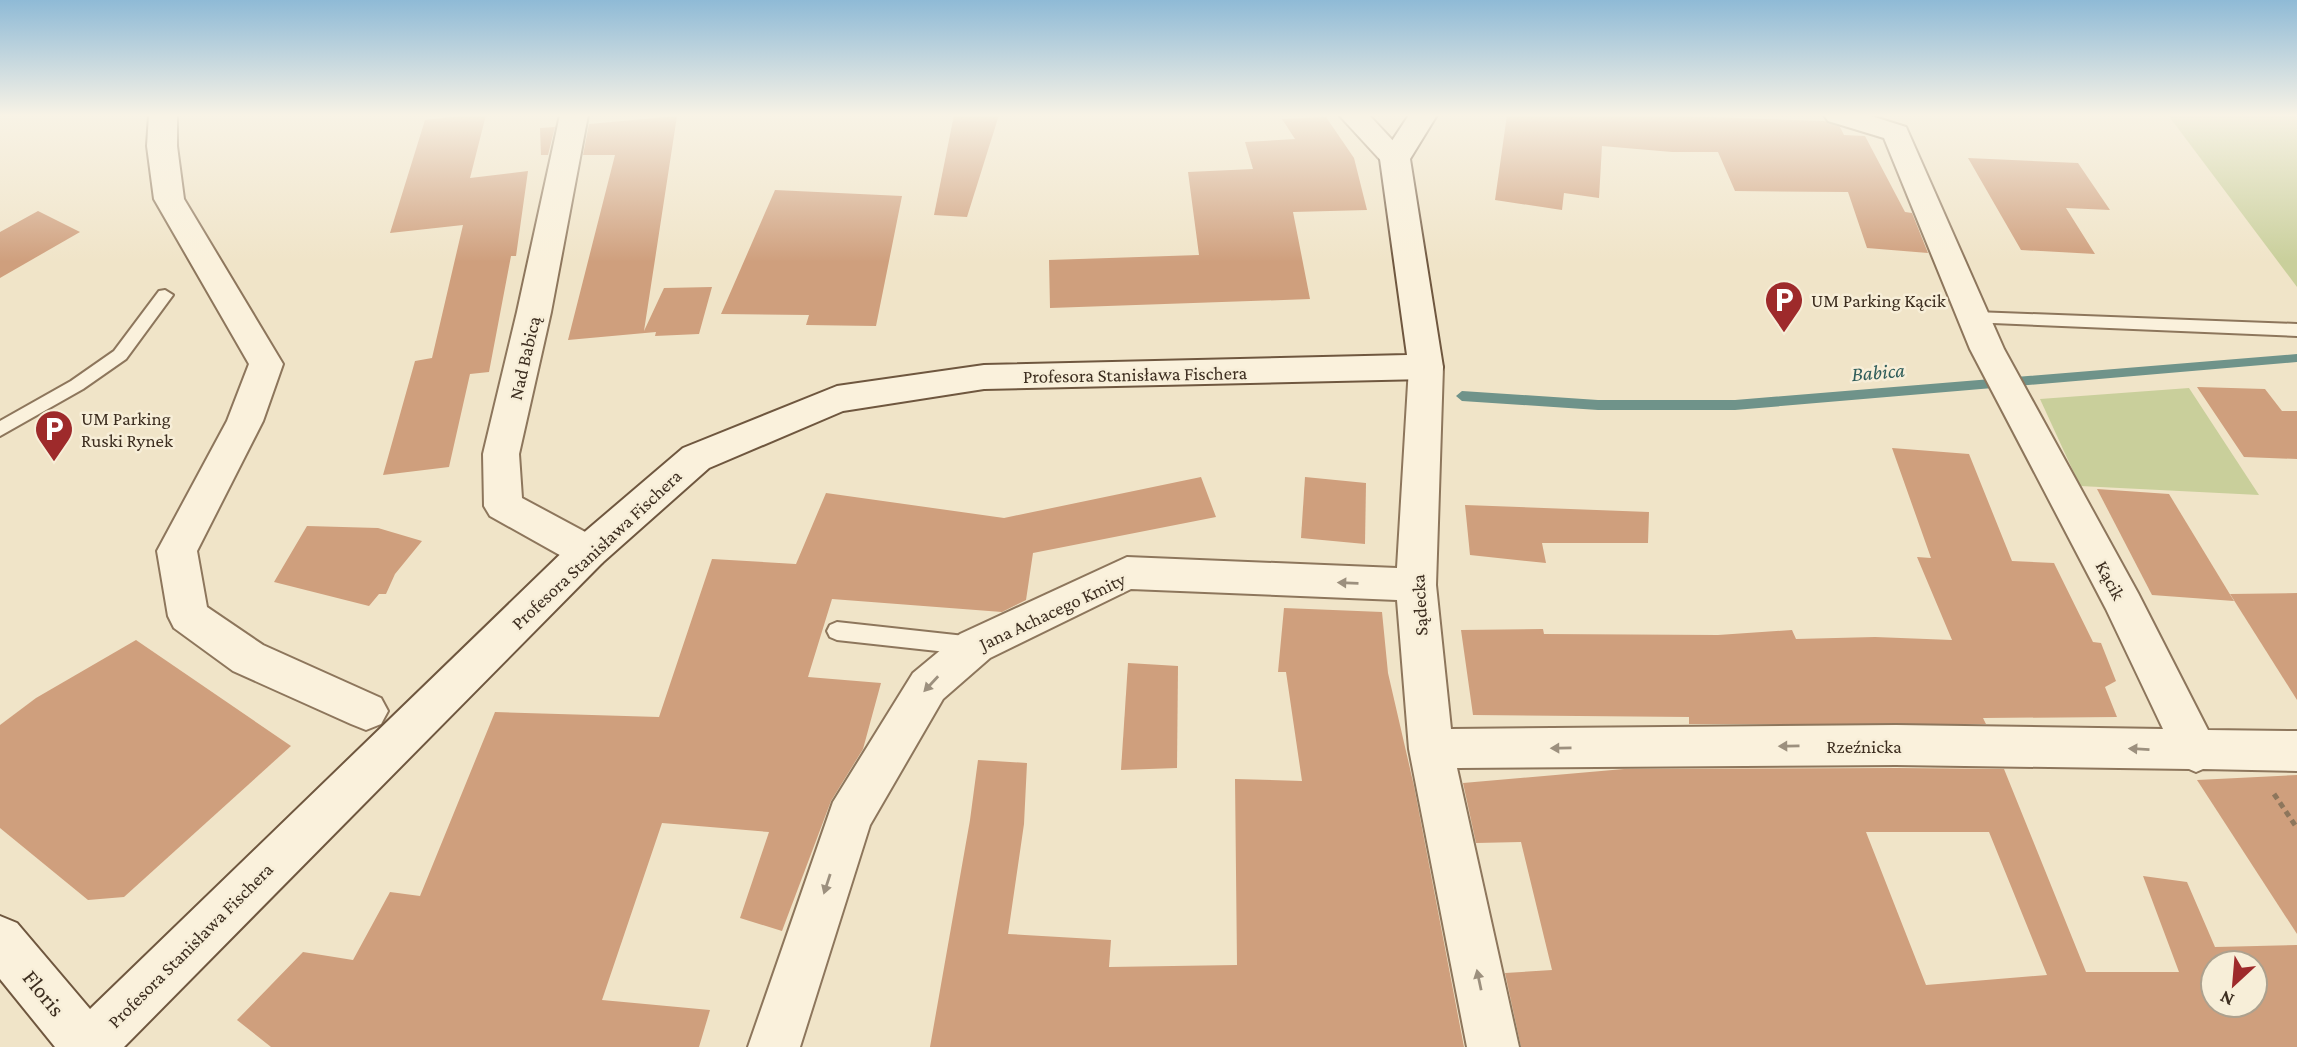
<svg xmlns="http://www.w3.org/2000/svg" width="2297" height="1047" viewBox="0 0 2297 1047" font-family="'Crimson Pro',serif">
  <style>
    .green { fill: #c9cf9b }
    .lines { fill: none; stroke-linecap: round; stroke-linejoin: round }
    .stream { fill: #6f938a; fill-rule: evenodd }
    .building { fill: #cf9f7d; fill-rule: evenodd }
    .lane-casing { stroke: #8d765c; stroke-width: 4 }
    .street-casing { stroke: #8d765c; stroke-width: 4 }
    .secondary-casing { stroke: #6f573f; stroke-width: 4 }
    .path { stroke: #8d765c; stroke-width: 5; stroke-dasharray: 6 4.5; stroke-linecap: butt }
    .lane { fill: #faf1dc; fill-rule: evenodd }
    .street { fill: #faf1dc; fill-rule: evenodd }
    .secondary { fill: #faf1dc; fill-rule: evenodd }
    .oneway { fill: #9c907e }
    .labels { text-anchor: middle; stroke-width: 5; stroke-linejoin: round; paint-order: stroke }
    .poi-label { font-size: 19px; fill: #3d2e20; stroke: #f7eed8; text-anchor: start }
    .street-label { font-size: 19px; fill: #3d2e20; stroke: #f7eed8 }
    .water-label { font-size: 21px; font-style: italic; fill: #2f5d5a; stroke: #f7eed8 }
    .near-street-label { font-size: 23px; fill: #3d2e20; stroke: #f7eed8 }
  </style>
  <rect width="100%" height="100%" fill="#f0e4c8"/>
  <!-- green -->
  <g class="green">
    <polygon points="2168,115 2297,115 2297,287"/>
    <polygon points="2189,388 2259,495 2080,486 2040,399"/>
  </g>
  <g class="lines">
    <!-- stream -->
    <polygon class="stream" points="2297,354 2297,362 1735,410 1598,410 1462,401 1456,396 1462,391 1598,400 1735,400"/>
  </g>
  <!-- building -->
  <g class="building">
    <polygon points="469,115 486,115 470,178 528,171 516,256 511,256 489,372 470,374 449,467 383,475 415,361 432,358 463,225 390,233 425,120"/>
    <polygon points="954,115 999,115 967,217 934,215"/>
    <polygon points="1507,115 1651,115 1825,121 1840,127 1844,135 1865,136 1905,212 1912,213 1928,253 1867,248 1848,192 1735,191 1718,152 1672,152 1602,146 1599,198 1564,193 1562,210 1495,200"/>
    <polygon points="677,116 644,331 664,288 712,287 699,334 655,336 656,332 568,340 615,155 583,155 589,124"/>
    <polygon points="1326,117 1354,158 1367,210 1293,212 1310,299 1050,308 1049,260 1199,255 1188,172 1253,169 1245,142 1295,139 1282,119"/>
    <polygon points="555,127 548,155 541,155 540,128"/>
    <polygon points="1968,158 2078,163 2110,210 2066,208 2095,254 2021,250"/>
    <polygon points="775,190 902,196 876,326 806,325 809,315 721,314"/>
    <polygon points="38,211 80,232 0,278 0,232"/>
    <polygon points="2197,387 2265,389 2282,411 2297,411 2297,459 2244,457"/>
    <polygon points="1892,448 1969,454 2012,561 2054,563 2093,642 2101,643 2116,681 2105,687 2117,717 1983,718 1986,724 1689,724 1689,717 1473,715 1461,630 1543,629 1544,634 1718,635 1792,630 1796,639 1875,637 1952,640 1917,557 1931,558"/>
    <polygon points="1201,477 1216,517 1033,553 1026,600 1002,612 832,599 808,677 881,683 863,749 831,801 782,931 740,918 769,832 662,823 602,1000 710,1010 699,1047 271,1047 237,1020 303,952 353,960 390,892 420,896 495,712 659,717 712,559 796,564 826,493 1004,518"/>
    <polygon points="1305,477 1366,483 1365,544 1301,538"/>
    <polygon points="2097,489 2169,494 2234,601 2152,595"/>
    <polygon points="1465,505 1649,512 1648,543 1542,543 1546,563 1470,555"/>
    <polygon points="307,526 378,528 422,541 395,574 386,594 379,594 369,606 274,582"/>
    <polygon points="2297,593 2297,700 2230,594"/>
    <polygon points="1284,608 1382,612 1388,673 1414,786 1464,1047 930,1047 970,820 978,760 1027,763 1024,824 1008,934 1111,940 1109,967 1237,965 1235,779 1302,781 1286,672 1278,672"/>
    <polygon points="136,640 291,746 124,897 88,900 0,828 0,725 36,698"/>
    <polygon points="1128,663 1178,666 1177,768 1121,770"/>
    <path d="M1896,768L2004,769L2086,972H2179L2143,876L2187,882L2215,947L2297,945V1047H1521L1505,973L1552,970L1521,842L1476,843L1463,783L1624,769ZM1866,832H1989L2047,975L1926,985ZM2213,963H2255V1005H2213Z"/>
    <polygon points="2297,775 2297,934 2197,780"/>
  </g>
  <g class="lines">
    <defs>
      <g id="lane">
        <polygon points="165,290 173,295 126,359 83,389 0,436 0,421 71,381 114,351 159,291"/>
        <polygon points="1975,312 2297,324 2297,336 1969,322 1967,318"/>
        <polygon points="837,622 974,637 981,640 984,646 981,652 974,655 837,640 830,637 827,631 830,625"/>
      </g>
      <g id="street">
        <polygon points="149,115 177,115 177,146 184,199 283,364 263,421 197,551 207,607 263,645 381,698 388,711 381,724 366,730 351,724 233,671 174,628 168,616 157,551 227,421 249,364 154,199 147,146"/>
        <polygon points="560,115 588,115 551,312 519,454 522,498 602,541 608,552 602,563 588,568 574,563 490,516 484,506 483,454 517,312"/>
        <polygon points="1339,115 1369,115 1410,159 1405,165 1395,168 1385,165"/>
        <polygon points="1824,115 1868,115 1906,127 2004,349 2138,593 2208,730 2297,731 2297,771 2203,769 2196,772 2189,769 1896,765 1457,768 1519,1047 1467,1047 1409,749 1397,600 1131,589 990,658 943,699 870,825 800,1047 748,1047 833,802 913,673 960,634 1127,557 1397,568 1409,367 1414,358 1426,355 1438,358 1443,367 1436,585 1451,729 1896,725 2163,729 2106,609 1970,349 1884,138 1828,121"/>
      </g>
      <polygon id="secondary" points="1409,115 1437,115 1410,159 1443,367 1438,376 1426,379 984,389 843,411 709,468 602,563 124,1047 55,1047 0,979 0,916 17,923 90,1009 574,541 683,448 837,386 984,365 1407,355 1380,159"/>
    </defs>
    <!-- lane casing -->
    <use href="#lane" class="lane-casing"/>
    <!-- street casing -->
    <use href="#street" class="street-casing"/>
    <!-- secondary casing -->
    <use href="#secondary" class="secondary-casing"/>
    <!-- path -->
    <polyline class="path" points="2274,794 2297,828"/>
    <!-- lane -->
    <use href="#lane" class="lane"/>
    <!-- street -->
    <use href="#street" class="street"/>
    <!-- secondary -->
    <use href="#secondary" class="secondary"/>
  </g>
  <!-- one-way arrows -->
  <defs><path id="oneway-solid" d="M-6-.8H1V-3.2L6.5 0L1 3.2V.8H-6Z" transform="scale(1.75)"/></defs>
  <g class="oneway">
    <use href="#oneway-solid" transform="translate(1348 583) rotate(-178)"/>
    <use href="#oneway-solid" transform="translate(931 684) rotate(133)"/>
    <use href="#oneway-solid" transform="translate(1789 746) rotate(179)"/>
    <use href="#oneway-solid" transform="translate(1561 748) rotate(179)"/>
    <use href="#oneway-solid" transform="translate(2139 749) rotate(-177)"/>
    <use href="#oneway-solid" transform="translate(827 884) rotate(108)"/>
    <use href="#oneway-solid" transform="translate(1479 980) rotate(-102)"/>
  </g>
  <!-- sky -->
  <linearGradient id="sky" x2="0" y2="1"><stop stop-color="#8fbad6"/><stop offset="0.44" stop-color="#f8f3e6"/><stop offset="1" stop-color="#f8f3e6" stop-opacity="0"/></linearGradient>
  <rect width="2297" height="262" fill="url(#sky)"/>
  <!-- icons -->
  <defs>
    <symbol id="parking-pin" viewBox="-11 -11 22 30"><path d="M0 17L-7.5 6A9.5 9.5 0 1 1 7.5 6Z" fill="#9e2a2b" stroke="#f7eed8"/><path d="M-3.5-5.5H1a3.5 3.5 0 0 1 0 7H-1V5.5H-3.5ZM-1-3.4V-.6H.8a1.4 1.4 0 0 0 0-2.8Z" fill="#fff"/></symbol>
  </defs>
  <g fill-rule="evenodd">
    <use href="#parking-pin" x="1762" y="278" width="44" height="60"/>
    <use href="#parking-pin" x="32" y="407" width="44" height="60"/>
  </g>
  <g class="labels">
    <!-- poi labels -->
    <g class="poi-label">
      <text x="1811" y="307">UM Parking Kącik</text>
      <text x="81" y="425">UM Parking<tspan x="81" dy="22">Ruski Rynek</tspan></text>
    </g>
    <!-- street labels -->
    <g class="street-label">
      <text transform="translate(524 358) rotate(-77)" y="7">Nad Babicą</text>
      <text transform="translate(1135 374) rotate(-1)" y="7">Profesora Stanisława Fischera</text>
      <text transform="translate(596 549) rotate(-43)" y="7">Profesora Stanisława Fischera</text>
      <text transform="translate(2111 580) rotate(62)" y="7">Kącik</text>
      <text transform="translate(1419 605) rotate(-93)" y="7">Sądecka</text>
      <text transform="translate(1052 611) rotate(-25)" y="7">Jana Achacego Kmity</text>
      <text x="1864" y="753">Rzeźnicka</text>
      <text transform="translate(190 945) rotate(-45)" y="7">Profesora Stanisława Fischera</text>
    </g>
    <!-- water labels -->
    <g class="water-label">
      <text transform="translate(1878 372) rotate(-5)" y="7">Babica</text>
    </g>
    <!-- near-street labels -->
    <g class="near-street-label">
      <text transform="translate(44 993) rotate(51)" y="8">Floris</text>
    </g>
  </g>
  <!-- north arrow -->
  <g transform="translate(2234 984) rotate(206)"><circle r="33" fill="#f7eed8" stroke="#ada18e" stroke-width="2"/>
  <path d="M0-5L12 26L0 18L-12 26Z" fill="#9e2a2b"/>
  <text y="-10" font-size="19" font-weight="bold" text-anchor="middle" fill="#3d2e20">N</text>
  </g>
</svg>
